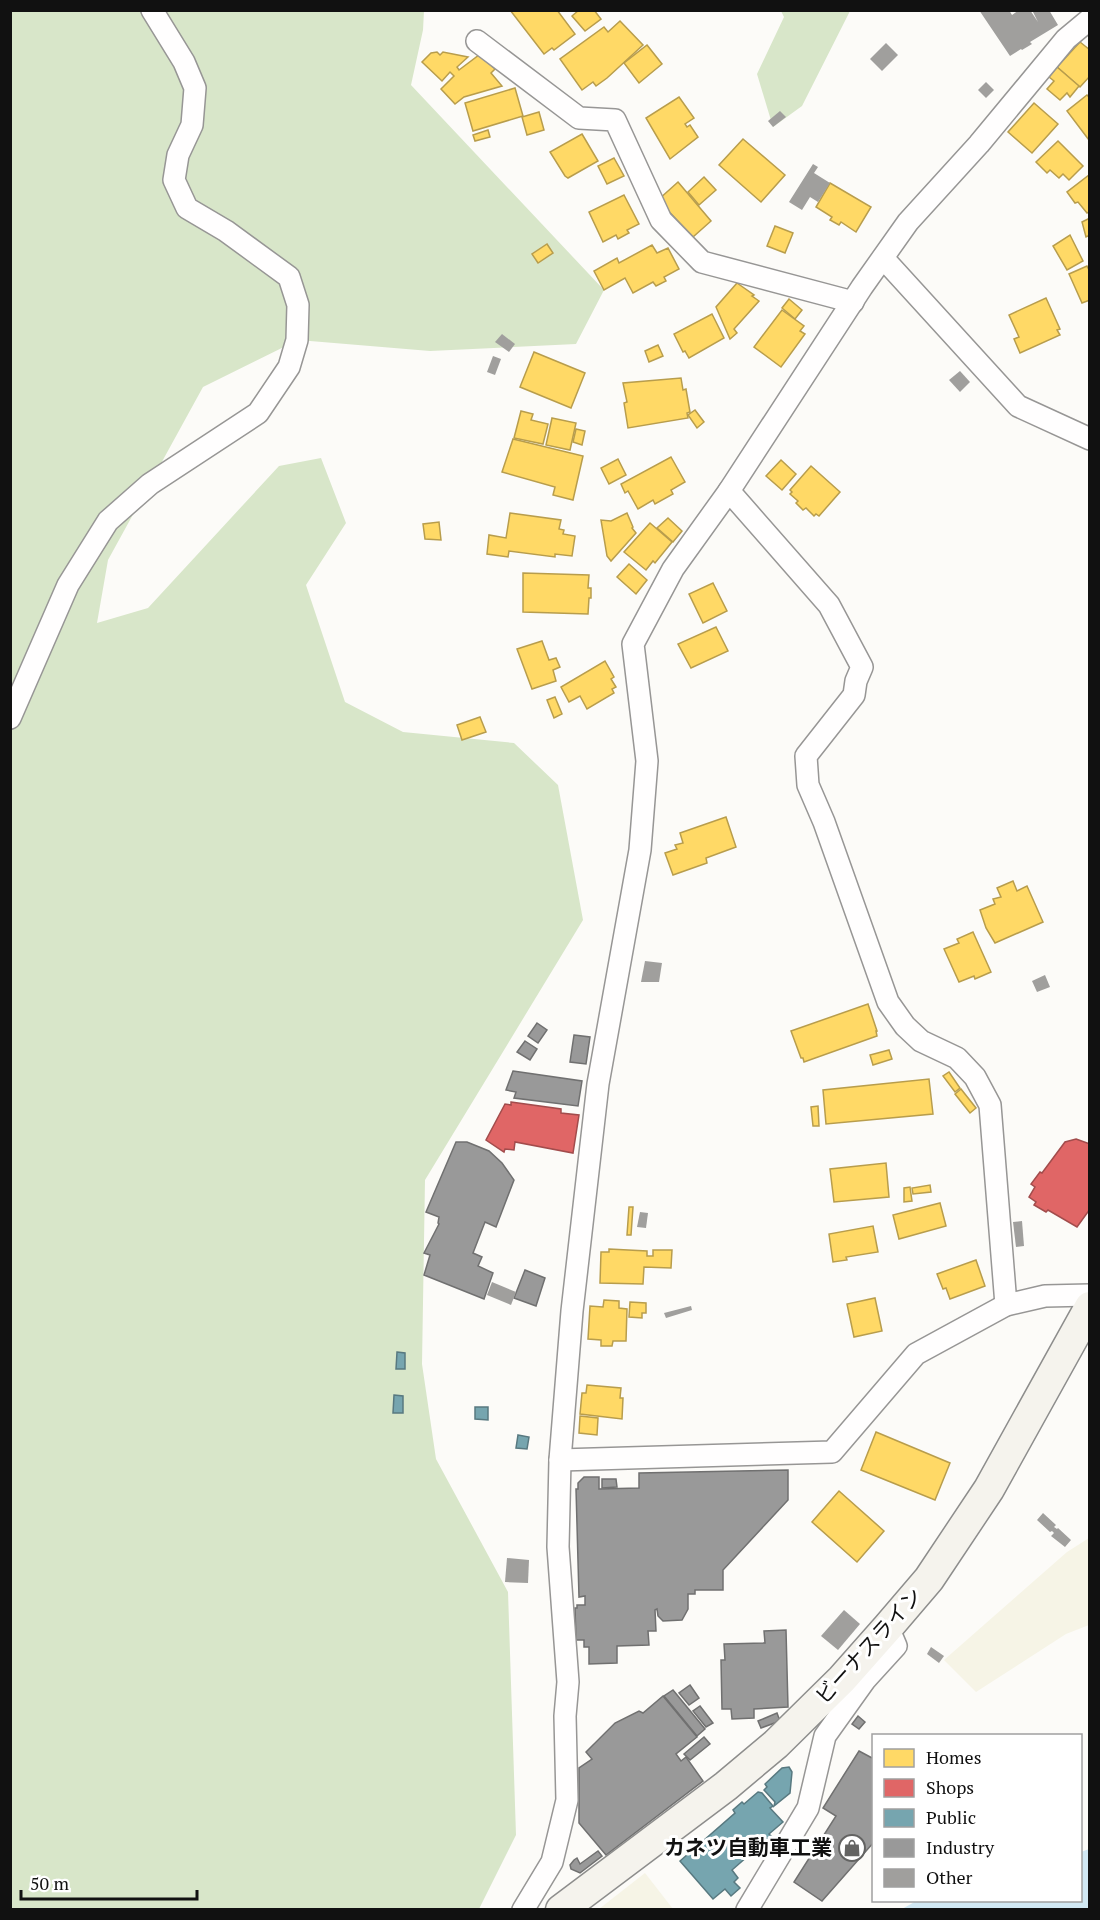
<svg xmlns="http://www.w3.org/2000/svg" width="1100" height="1920" viewBox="0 0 1100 1920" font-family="'PT Serif','Noto Sans JP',serif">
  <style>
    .farmland { fill: #f6f4e6 }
    .forest { fill: #d8e6c9 }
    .water { fill: #d1e8f3 }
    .homes { fill: #ffd966; stroke: #b89d4c; stroke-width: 1.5 }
    .shops { fill: #e06666; stroke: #a24c4c; stroke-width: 1.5 }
    .public { fill: #76a5af; stroke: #587980; stroke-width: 1.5 }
    .industry { fill: #999; stroke: #707070; stroke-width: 1.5 }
    .building { fill: #a09f9d }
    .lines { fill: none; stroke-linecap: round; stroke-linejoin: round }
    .minor-casing { stroke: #979695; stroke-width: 24 }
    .secondary-casing { stroke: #8d8d8c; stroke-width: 33 }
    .minor { stroke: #fffefe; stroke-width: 21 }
    .secondary { stroke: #f5f3ed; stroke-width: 30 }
    .labels { text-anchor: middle; stroke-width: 6; stroke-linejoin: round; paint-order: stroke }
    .street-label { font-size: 21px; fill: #111; stroke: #fff }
    .poi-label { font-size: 21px; font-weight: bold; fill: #111; stroke: #fff; text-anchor: end }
  </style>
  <rect width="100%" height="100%" fill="#fcfbf8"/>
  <!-- farmland -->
  <g class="farmland">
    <polygon points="1089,1538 1089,1625 1066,1634 976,1692 944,1660 1067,1552"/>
    <polygon points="645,1873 673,1909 599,1909"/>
  </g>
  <!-- forest -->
  <g class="forest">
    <polygon points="11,11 424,11 423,30 411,85 604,290 576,344 430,351 298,340 203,387 108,560 97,623 148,608 279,466 321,458 346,523 306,585 345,702 403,732 514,743 558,785 583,920 425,1180 422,1364 436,1459 508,1592 516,1835 479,1909 11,1910"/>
    <polygon points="781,11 850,11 802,106 773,127 757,74 784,17"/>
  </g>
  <!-- water -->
  <polygon class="water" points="1089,1849 1089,1909 902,1909 918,1900 1080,1900 1081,1852"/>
  <!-- homes -->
  <g class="homes">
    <polygon points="510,10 557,10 575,34 554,50 552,48 544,54"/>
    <polygon points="579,10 594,10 601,19 585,31 572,16"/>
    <polygon points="620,21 643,45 607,78 596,86 593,82 582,90 560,59 604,27 608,32"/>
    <polygon points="1080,42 1090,50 1090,76 1080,87 1057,67"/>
    <polygon points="647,45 662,64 639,83 624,63"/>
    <polygon points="437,52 440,55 443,52 468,57 457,67 459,70 479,55 495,69 491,73 502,86 464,97 455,104 441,89 454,76 450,72 442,81 422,62 431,53"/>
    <polygon points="1057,67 1079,86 1070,97 1067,93 1060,100 1047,89 1054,81 1049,77"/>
    <polygon points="515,88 523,116 473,131 465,103"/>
    <polygon points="1087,95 1090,98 1089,140 1067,111"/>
    <polygon points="679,97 694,118 685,124 687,127 690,125 698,137 670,159 646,118"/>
    <polygon points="1034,103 1058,124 1032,153 1008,132"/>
    <polygon points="539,112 544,130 527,135 522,117"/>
    <polygon points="488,130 490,137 475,141 473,135"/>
    <polygon points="582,134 598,161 568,178 565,176 550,152"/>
    <polygon points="743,139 785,175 761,202 719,165"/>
    <polygon points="1058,141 1083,166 1069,180 1063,174 1059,178 1050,170 1047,173 1036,162"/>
    <polygon points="614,158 624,176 607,184 598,166"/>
    <polygon points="1089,175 1090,211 1087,213 1078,202 1075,203 1067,192"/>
    <polygon points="704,177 716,190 699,205 688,192"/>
    <polygon points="678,182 711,221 693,237 658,200"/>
    <polygon points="830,183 871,207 856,232 841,222 839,225 830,220 832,217 816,207"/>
    <polygon points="624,195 639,224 627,230 629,233 618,239 616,235 603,242 589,212"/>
    <polygon points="1090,218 1090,235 1086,237 1082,222"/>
    <polygon points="775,226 793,233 785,253 767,246"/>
    <polygon points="1070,235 1083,261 1067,270 1053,246"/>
    <polygon points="547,244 553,253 538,263 532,254"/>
    <polygon points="652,245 657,253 668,248 679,269 664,277 666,281 656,286 653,282 633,293 625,278 604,290 594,271 617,258 619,263"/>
    <polygon points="1087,266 1090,272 1090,300 1082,303 1069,274"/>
    <polygon points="737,283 754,295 752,296 759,301 734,329 737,333 730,339 716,307"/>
    <polygon points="1046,298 1060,329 1057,330 1060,335 1020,353 1014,339 1019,337 1009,315"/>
    <polygon points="789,299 802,310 795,319 782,308"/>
    <polygon points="782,310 804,326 800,331 805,334 781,367 754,347"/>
    <polygon points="712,314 724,338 689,358 685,351 683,352 674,334"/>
    <polygon points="658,345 663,356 649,362 645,351"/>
    <polygon points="534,352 585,373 571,408 520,387"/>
    <polygon points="681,378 683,390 686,389 690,412 687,413 688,418 628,428 624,403 627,402 623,383"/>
    <polygon points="695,410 704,422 697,428 688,415"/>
    <polygon points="521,411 533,414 531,420 548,424 543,444 514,438"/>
    <polygon points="552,418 576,423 570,450 546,445"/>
    <polygon points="576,429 585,431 582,445 573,442"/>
    <polygon points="513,439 583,456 573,500 553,495 555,487 502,472"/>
    <polygon points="671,457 685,482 671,490 673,494 655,504 653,500 638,509 628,491 625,493 621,484"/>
    <polygon points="618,459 626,475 609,484 601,468"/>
    <polygon points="781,460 796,474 782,490 766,476"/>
    <polygon points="811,466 840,492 819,516 816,514 814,516 806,508 803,510 796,503 798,501 790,494 792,492 790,490"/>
    <polygon points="510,513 561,520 559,529 564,530 563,534 575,536 572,556 555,554 555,557 509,551 508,557 487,554 489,535 506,538"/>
    <polygon points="627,513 633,527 632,528 636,533 611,561 607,556 601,520 611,521"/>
    <polygon points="668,518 682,531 673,542 657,528"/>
    <polygon points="439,522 441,540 425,539 423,524"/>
    <polygon points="650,523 672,542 655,563 653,561 646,570 624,552"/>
    <polygon points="629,564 647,580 636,594 617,577"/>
    <polygon points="523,573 589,575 588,588 591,588 591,598 589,598 588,614 523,612"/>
    <polygon points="713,583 727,611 703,623 689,594"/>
    <polygon points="716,627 728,651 691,668 678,644"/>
    <polygon points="542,641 549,660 556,658 560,667 553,670 556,681 532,689 517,649"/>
    <polygon points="605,661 614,677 611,679 616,687 612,689 614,693 587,709 580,696 569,702 561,687"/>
    <polygon points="555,697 562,714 554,718 547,700"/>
    <polygon points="480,717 486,732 462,740 457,725"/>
    <polygon points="726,817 736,847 706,858 707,863 673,875 665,853 677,849 675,845 683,843 680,833"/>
    <polygon points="1013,881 1017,891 1027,886 1043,922 995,943 986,928 980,910 995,904 993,899 1001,897 997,888"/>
    <polygon points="973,932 991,972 975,979 974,976 959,982 944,949 959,943 957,939"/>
    <polygon points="868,1004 877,1031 876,1031 877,1036 804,1062 803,1058 801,1058 791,1031"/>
    <polygon points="889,1050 892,1059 873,1065 870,1055"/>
    <polygon points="949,1072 960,1088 955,1092 943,1076"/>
    <polygon points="929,1079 933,1114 826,1124 823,1090"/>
    <polygon points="961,1089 976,1108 970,1113 955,1094"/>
    <polygon points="818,1106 819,1126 813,1126 811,1107"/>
    <polygon points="886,1163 889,1197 834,1202 830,1169"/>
    <polygon points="930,1185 931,1192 913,1194 912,1188"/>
    <polygon points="910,1187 912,1201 904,1202 904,1188"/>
    <polygon points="940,1203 946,1226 899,1239 893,1215"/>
    <polygon points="629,1207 633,1207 631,1235 627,1235"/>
    <polygon points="873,1226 878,1252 846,1257 847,1260 833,1262 829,1234"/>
    <polygon points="609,1249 647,1251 647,1256 653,1256 653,1250 672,1250 671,1268 644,1267 643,1284 600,1283 601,1252 609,1252"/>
    <polygon points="976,1260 985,1286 950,1299 946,1288 943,1289 937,1274"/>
    <polygon points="875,1298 882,1331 854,1337 847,1304"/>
    <polygon points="604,1300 619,1301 619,1308 627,1309 626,1341 613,1341 612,1346 601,1346 601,1340 588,1339 590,1306 603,1307"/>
    <polygon points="630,1302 646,1303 646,1313 642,1313 642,1318 629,1317"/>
    <polygon points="587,1385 621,1388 620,1398 623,1398 622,1419 580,1414 582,1393 586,1393"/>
    <polygon points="580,1416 598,1418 597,1435 579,1433"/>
    <polygon points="876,1432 950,1463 935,1500 861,1470"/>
    <polygon points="839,1491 884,1531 857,1562 812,1522"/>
  </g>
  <!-- shops -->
  <g class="shops">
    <polygon points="511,1102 561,1109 561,1113 579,1115 573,1153 515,1142 514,1150 505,1149 504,1152 486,1140 505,1104 511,1105"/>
    <polygon points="1076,1139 1090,1144 1090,1209 1077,1227 1048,1210 1046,1212 1034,1205 1036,1202 1029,1197 1035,1187 1031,1184 1040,1172 1042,1173 1065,1142"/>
  </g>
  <!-- public -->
  <g class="public">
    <polygon points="397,1352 405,1353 405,1369 396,1369"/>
    <polygon points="394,1395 403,1396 403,1413 393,1413"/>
    <polygon points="475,1407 488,1407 488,1420 475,1419"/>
    <polygon points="518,1435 529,1437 527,1449 516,1448"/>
    <polygon points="789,1767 792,1772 790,1793 774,1806 775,1802 764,1790 767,1787 765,1784 782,1768"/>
    <polygon points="758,1792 762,1793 773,1806 770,1808 783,1822 769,1834 771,1836 732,1870 738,1878 734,1882 740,1888 731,1896 725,1889 713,1899 680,1861 735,1813 733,1810 742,1802 744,1804"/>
  </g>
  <!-- industry -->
  <g class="industry">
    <polygon points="537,1023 547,1030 538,1043 528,1036"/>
    <polygon points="574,1035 590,1037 586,1064 570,1062"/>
    <polygon points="525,1041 537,1049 530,1060 517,1052"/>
    <polygon points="513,1071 582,1081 578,1106 514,1098 516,1092 506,1090"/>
    <polygon points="456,1142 467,1142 489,1151 502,1163 514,1180 496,1227 485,1222 473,1253 482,1257 478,1266 493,1273 484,1299 424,1275 430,1255 424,1253 439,1224 438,1223 439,1217 426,1212"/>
    <polygon points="525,1270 545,1278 536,1306 514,1298"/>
    <polygon points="788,1470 788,1500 723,1570 723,1590 695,1590 695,1594 688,1594 688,1609 682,1620 663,1621 658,1616 657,1609 655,1610 656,1631 648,1631 649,1645 617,1646 617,1663 589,1664 589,1647 584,1647 584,1640 576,1640 575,1608 577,1608 577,1605 585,1605 585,1596 579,1597 576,1489 578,1489 578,1483 584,1477 599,1477 599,1489 639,1488 639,1473"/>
    <polygon points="602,1479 616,1479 617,1487 602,1488"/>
    <polygon points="786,1630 788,1707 754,1709 754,1718 732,1719 731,1709 722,1709 721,1660 725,1660 724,1644 765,1643 764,1631"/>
    <polygon points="690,1685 699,1698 689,1705 679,1693"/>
    <polygon points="673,1690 705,1729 697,1736 664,1696"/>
    <polygon points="663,1696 697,1737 676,1754 681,1761 686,1757 703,1781 606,1855 579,1823 579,1768 592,1759 586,1752 615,1723 639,1711 643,1713"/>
    <polygon points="700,1706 713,1723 706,1727 693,1711"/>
    <polygon points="777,1713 780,1721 761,1728 758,1721"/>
    <polygon points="858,1716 865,1722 859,1729 852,1724"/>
    <polygon points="704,1737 710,1744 690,1760 684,1754"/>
    <polygon points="859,1751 874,1759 874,1842 822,1901 794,1882 836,1816 823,1808"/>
    <polygon points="598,1851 602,1856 580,1873 571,1869 570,1865 574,1860 577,1858 580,1864"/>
  </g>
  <!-- building -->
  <g class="building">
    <polygon points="979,10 1009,10 1012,15 1019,10 1030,10 1038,22 1032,10 1049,10 1058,25 1030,42 1032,44 1022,50 1021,49 1010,56"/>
    <polygon points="886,43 898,55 882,71 870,59"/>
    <polygon points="986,82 994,90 986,98 978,90"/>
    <polygon points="780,111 786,117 773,127 768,121"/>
    <polygon points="813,164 818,167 814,173 830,183 818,202 810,197 802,210 789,202"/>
    <polygon points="502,334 515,344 509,352 495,342"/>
    <polygon points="493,356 501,359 495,375 487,372"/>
    <polygon points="960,371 970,382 960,392 949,380"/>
    <polygon points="645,961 662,963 659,982 641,982"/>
    <polygon points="1045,975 1050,987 1037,992 1032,981"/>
    <polygon points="640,1212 648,1213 646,1228 637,1227"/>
    <polygon points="1022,1221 1024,1246 1016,1247 1013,1222"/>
    <polygon points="492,1282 516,1292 511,1305 487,1295"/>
    <polygon points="691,1306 692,1310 666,1318 664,1313"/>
    <polygon points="1043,1513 1056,1525 1054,1527 1057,1529 1058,1528 1071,1540 1065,1547 1051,1536 1054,1533 1052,1531 1050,1532 1037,1520"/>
    <polygon points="507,1558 529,1560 528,1583 505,1582"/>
    <polygon points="844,1610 860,1624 838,1650 821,1636"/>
    <polygon points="931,1647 944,1656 939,1663 927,1654"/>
  </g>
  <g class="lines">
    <defs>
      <g id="minor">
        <polyline points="477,41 579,118 615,120 661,220 702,262 853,302"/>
        <polyline points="883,258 1018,406 1090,439"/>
        <polyline points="729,491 829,605 862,667 856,681 854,695 806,756 808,785 824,822 888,1002 905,1026 921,1041 957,1058 975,1077 990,1105 1006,1305"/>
        <polyline points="10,718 68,585 108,521 150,484 258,413 289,367 297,340 298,305 289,277 226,231 187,208 174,180 178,155 192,125 195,88 184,62 152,10"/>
        <polyline points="560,1460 832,1452 916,1354 1006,1305 1045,1296 1090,1295"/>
        <polyline points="523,1910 552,1862 567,1800 565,1716 568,1682 558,1547 560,1460 572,1311 598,1084 640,850 647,761 633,644 673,569 729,491 862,287 908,222 979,144 1066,39 1090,19"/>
        <polyline points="747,1910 808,1808 825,1736 865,1680 896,1646 888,1627"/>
      </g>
      <polyline id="secondary" points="561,1910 726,1786 776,1744 842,1679 888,1627 929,1579 989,1489 1090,1307"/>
    </defs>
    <!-- minor casing -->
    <use href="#minor" class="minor-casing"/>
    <!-- secondary casing -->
    <use href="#secondary" class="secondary-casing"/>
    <!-- minor -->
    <use href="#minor" class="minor"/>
    <!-- secondary -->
    <use href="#secondary" class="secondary"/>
  </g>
  <!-- icons -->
  <defs>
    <symbol id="shop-ring" viewBox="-11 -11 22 22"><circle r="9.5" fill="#fff" stroke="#636362" stroke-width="1.5"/><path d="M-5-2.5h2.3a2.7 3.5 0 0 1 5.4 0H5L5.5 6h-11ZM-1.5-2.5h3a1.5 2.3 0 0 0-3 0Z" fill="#636362"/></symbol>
  </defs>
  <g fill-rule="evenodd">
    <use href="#shop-ring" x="837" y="1833" width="30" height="30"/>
  </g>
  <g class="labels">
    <!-- street labels -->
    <g class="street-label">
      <text transform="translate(869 1646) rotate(-48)" y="7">ビーナスライン</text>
    </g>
    <!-- poi labels -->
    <g class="poi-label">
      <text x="832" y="1855">カネツ自動車工業</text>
    </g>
  </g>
  <!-- border -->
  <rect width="1100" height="1920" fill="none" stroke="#111111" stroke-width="24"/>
  <!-- legend -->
  <rect x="872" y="1734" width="210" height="168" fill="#ffffff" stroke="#a0a0a0" stroke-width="1.5"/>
  <rect x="884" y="1749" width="30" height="18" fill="#ffd966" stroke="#a0a0a0" stroke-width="1.5"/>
  <text x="926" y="1764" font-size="18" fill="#111111">Homes</text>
  <rect x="884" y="1779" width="30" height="18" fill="#e06666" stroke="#a0a0a0" stroke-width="1.5"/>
  <text x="926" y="1794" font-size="18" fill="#111111">Shops</text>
  <rect x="884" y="1809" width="30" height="18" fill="#76a5af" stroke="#a0a0a0" stroke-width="1.5"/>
  <text x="926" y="1824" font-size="18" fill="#111111">Public</text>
  <rect x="884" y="1839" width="30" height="18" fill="#999999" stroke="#a0a0a0" stroke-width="1.5"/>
  <text x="926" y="1854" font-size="18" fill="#111111">Industry</text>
  <rect x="884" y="1869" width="30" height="18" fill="#a09f9d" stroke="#a0a0a0" stroke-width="1.5"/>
  <text x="926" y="1884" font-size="18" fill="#111111">Other</text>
  <!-- scale -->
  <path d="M21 1890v9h176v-9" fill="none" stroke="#111111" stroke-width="3"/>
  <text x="30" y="1890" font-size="18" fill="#111111" stroke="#ffffff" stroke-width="4.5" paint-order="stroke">50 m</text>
</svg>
